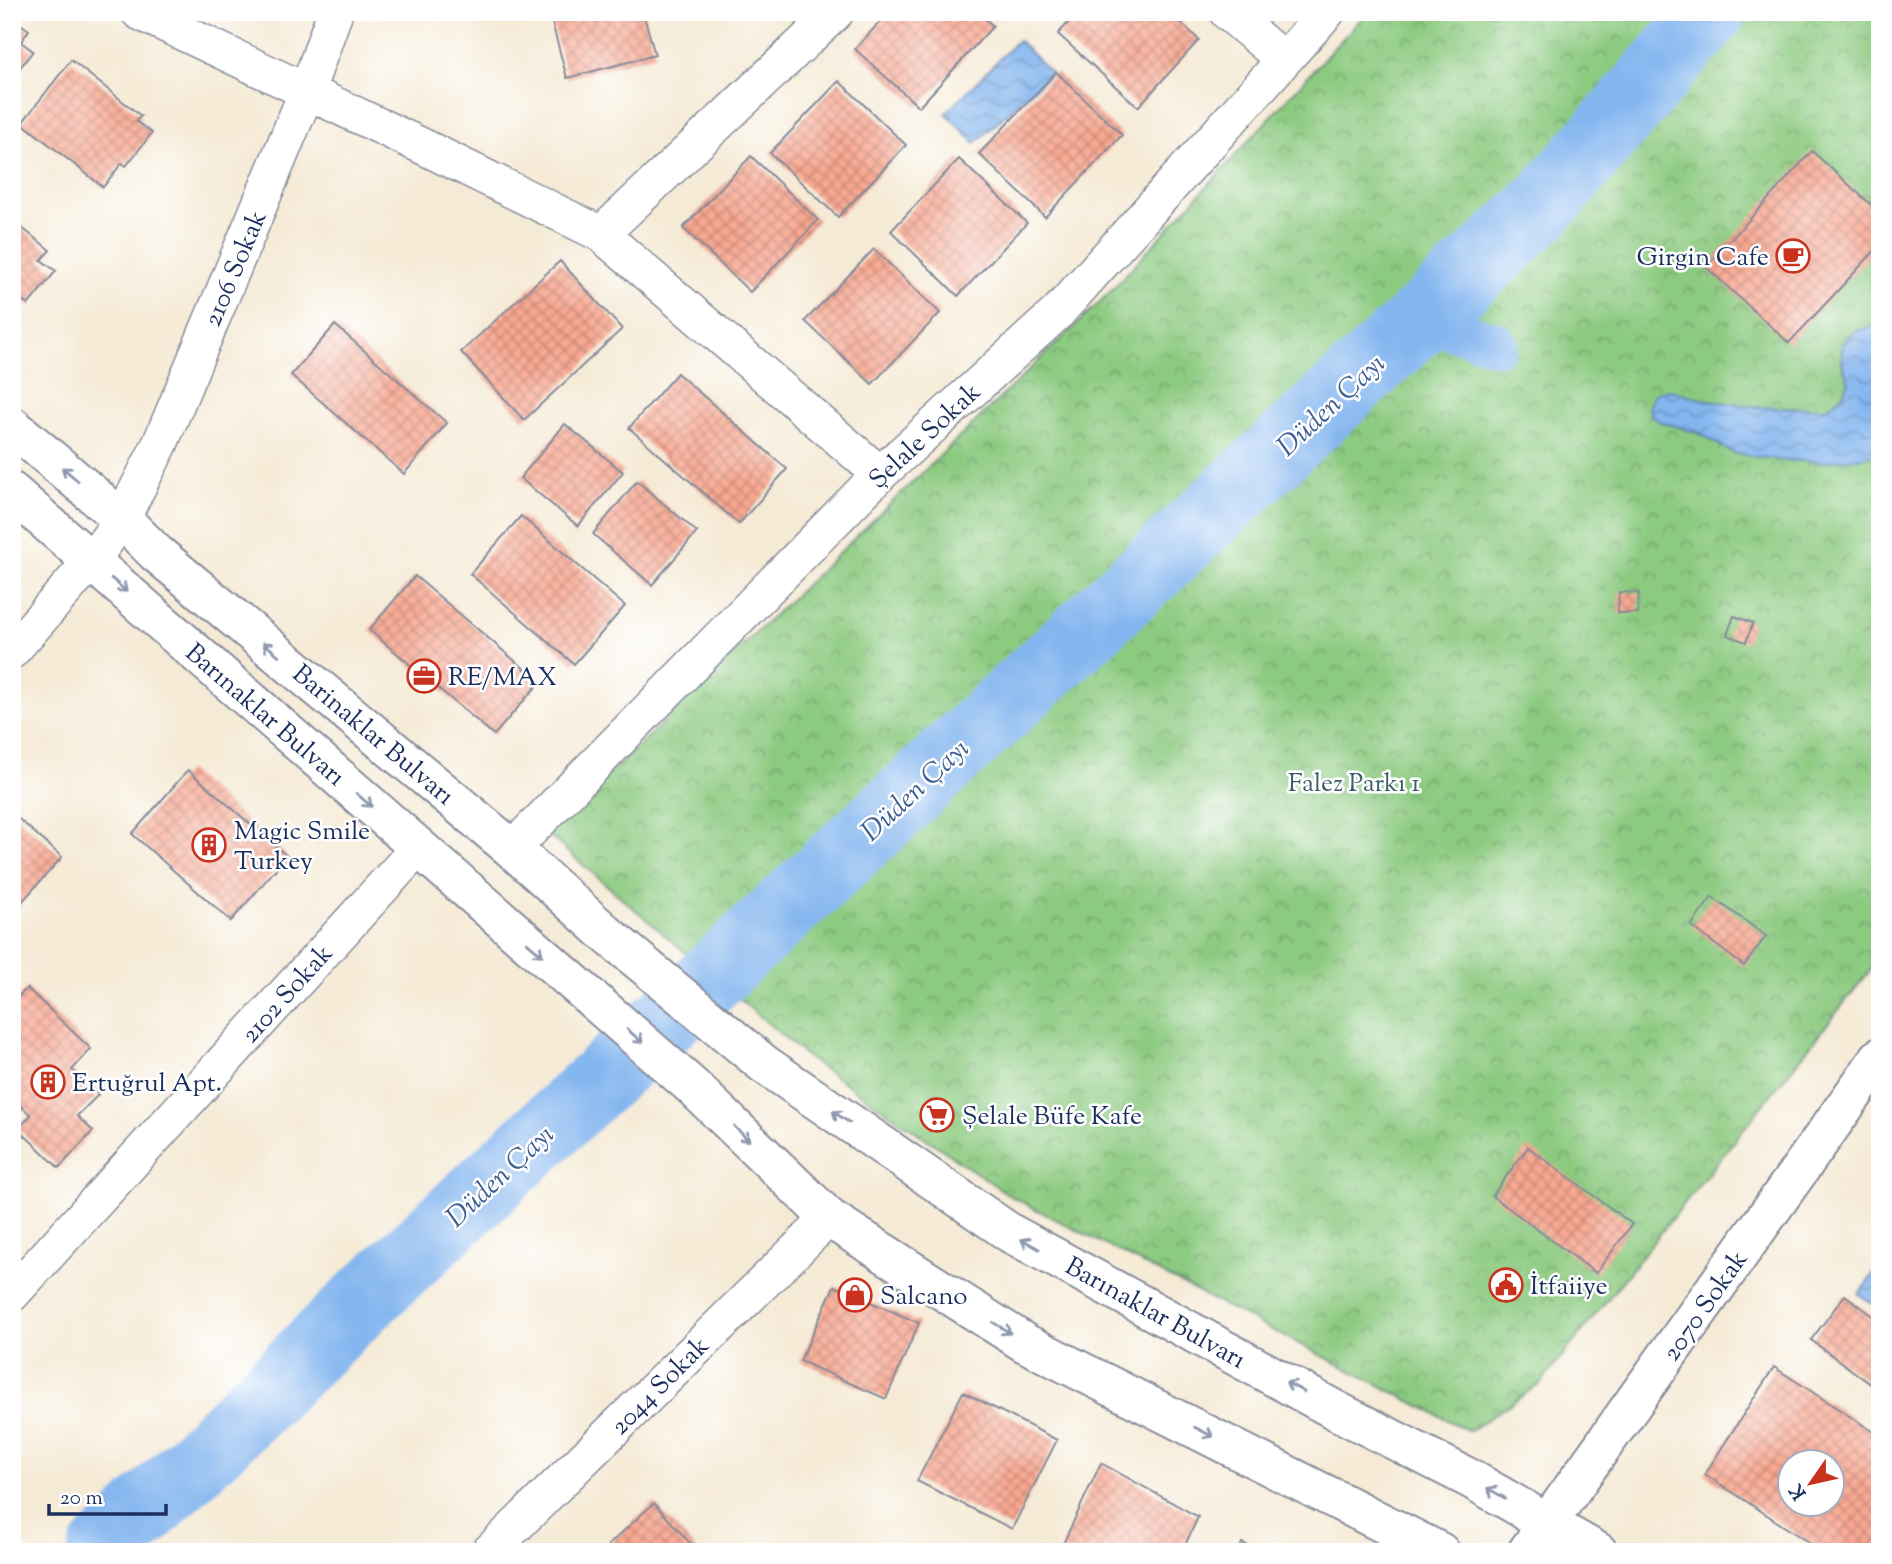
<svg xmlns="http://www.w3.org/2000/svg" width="1892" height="1564" viewBox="0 0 1892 1564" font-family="'Sorts Mill Goudy',serif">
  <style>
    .park { fill: url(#park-crowns); stroke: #547c6f; stroke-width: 2 }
    .water { fill: url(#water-waves); stroke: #4f72a6; stroke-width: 2 }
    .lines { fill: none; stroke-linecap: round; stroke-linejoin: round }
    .canal { stroke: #83b5ef; stroke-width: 42 }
    .river { stroke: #83b5ef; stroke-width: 70 }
    .building { fill: url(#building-cross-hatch); fill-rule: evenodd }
    .street-casing { stroke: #888c9a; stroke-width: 38 }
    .secondary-casing { stroke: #888c9a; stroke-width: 42 }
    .primary-casing { stroke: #888c9a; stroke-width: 42 }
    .street { stroke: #fff; stroke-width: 35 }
    .secondary { stroke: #fff; stroke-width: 38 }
    .primary { stroke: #fff; stroke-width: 38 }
    .oneway { stroke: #8d97ae }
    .labels { text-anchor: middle; stroke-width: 5; stroke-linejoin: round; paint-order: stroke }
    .poi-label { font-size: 26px; fill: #1b2f5e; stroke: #fff; text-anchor: start }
    .street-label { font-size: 26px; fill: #1b2f5e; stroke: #fff }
    .park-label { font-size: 26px; fill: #3d5e68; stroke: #fff }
    .water-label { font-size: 28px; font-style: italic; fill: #3f5e91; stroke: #fff }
  </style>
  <defs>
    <pattern id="park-crowns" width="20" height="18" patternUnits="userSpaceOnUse" patternTransform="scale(1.75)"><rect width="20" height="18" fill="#8cca80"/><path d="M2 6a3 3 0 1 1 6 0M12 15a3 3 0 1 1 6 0" fill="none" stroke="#72a46c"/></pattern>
    <pattern id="water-waves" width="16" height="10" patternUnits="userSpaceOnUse" patternTransform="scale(1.75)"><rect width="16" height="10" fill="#83b5ef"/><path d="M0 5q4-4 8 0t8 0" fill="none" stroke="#6a94c5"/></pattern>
    <pattern id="building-cross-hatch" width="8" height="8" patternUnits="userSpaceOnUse" patternTransform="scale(1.75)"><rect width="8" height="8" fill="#f9a891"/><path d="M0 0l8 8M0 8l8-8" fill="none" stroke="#c9897a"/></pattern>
  </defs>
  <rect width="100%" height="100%" fill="#fff"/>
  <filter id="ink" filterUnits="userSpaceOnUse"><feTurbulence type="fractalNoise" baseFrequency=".0143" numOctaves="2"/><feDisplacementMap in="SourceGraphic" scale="14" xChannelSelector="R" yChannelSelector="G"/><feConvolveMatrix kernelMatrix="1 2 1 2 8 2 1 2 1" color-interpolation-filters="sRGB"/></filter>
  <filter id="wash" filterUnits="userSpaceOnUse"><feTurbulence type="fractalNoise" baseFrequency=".00686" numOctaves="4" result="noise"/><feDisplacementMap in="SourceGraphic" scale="28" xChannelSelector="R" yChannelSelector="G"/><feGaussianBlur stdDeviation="1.57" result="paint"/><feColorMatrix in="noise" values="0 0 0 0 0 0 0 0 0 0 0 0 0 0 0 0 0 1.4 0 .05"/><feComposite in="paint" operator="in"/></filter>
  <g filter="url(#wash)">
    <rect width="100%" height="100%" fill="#f5ead5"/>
    <!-- park -->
    <polygon class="park" points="1367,12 1880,12 1880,958 1540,1384 1469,1431 1012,1197 812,1061 547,834 1107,295"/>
    <!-- water -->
    <g class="water">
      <polygon points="1018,40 1051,73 975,143 946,113"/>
      <polygon points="1880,324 1880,453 1857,458 1821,462 1780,460 1733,453 1701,434 1659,421 1652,416 1649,408 1654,395 1661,391 1670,390 1706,400 1756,407 1827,408 1842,395 1849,382 1842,363 1842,344 1853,332"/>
      <polygon points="1879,1266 1880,1267 1880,1309 1859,1294"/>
    </g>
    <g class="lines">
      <!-- canal -->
      <polyline class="canal" points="1422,319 1497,344"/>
      <!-- river -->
      <polyline class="river" points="103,1552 365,1299 1542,207 1711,12"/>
    </g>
    <g id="blocks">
      <!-- building -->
      <g class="building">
        <polygon points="549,12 643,12 655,55 567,78"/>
        <polygon points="889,12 978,12 993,26 919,107 855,49"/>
        <polygon points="1078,12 1170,12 1199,40 1138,107 1058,34"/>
        <polygon points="12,18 29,30 21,42 33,51 12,78"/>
        <polygon points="71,60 141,116 136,121 152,133 126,166 122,163 103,187 22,123"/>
        <polygon points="1056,72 1122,135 1045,217 979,154"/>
        <polygon points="839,81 906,145 838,217 770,153"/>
        <polygon points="1812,151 1880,213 1880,245 1789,343 1706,267"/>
        <polygon points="751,156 818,220 750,292 683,228"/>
        <polygon points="959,159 1027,223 958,296 891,231"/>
        <polygon points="12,220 50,250 41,260 56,271 28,305 22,300 12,313"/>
        <polygon points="874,249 940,313 872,384 805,321"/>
        <polygon points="560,261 622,329 524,420 461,352"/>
        <polygon points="335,325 447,423 404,474 291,375"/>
        <polygon points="677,373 787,469 739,524 629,428"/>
        <polygon points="565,424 623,472 578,526 520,478"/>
        <polygon points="637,481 697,532 652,585 593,534"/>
        <polygon points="521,516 625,606 574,664 470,574"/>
        <polygon points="415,576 540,682 494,735 369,630"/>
        <polygon points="1619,592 1639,593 1638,613 1618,613"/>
        <polygon points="1734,616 1753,623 1746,642 1727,635"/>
        <polygon points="188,770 287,856 231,921 132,834"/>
        <polygon points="12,813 62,857 12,913"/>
        <polygon points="1712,897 1766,936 1744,966 1691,926"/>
        <polygon points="27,988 91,1049 72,1070 98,1095 77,1116 93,1131 59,1168 18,1129 31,1115 12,1098 12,1003"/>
        <polygon points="1528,1147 1632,1224 1596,1273 1492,1196"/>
        <polygon points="834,1286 919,1323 886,1399 800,1361"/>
        <polygon points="1845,1295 1880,1321 1880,1391 1811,1340"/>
        <path d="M1774,1367L1880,1436V1546L1876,1552H1823L1705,1474ZM1790,1462H1832V1504H1790Z"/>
        <polygon points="963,1392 1057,1440 1012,1529 917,1481"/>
        <polygon points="1101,1463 1198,1517 1182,1552 1064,1552 1062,1546"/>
        <polygon points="654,1503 698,1552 601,1552"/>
        <polygon points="1242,1543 1260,1552 1238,1552"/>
      </g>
    </g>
  </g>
  <g filter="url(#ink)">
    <use href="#blocks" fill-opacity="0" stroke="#888c9a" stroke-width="2"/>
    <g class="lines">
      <defs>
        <g id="street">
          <polyline points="139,12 422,146 601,234"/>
          <polyline points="836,12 601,234 880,474"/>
          <polyline points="1227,12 1283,59"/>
          <polyline points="12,651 92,560 122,519 160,444 307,91 335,12"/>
          <polyline points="512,849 880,474 1058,312 1327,12"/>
          <polyline points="12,1294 418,848"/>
          <polyline points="489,1552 829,1218"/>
        </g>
        <polyline id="secondary" points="1527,1552 1880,1057"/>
        <g id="primary">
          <polyline points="12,426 122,519 156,553 512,849 610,937 764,1064 1010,1233 1335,1410 1471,1479 1598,1552"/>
          <polyline points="12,492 693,1087 829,1218 1025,1343 1440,1552"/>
        </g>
      </defs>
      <!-- street casing -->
      <use href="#street" class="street-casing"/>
      <!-- secondary casing -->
      <use href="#secondary" class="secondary-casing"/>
      <!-- primary casing -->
      <use href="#primary" class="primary-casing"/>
      <!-- street -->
      <use href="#street" class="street"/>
      <!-- secondary -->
      <use href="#secondary" class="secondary"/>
      <!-- primary -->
      <use href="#primary" class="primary"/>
    </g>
    <!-- one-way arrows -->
    <defs><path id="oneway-shaft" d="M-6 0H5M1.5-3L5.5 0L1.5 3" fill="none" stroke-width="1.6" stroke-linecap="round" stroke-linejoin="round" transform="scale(1.75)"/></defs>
    <g class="oneway">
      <use href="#oneway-shaft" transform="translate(70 474) rotate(-140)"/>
      <use href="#oneway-shaft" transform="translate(119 585) rotate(41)"/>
      <use href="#oneway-shaft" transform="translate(271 649) rotate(-140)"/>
      <use href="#oneway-shaft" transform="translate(364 800) rotate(41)"/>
      <use href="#oneway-shaft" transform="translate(535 949) rotate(41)"/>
      <use href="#oneway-shaft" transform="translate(635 1036) rotate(41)"/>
      <use href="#oneway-shaft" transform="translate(841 1117) rotate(-146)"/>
      <use href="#oneway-shaft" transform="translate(742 1134) rotate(44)"/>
      <use href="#oneway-shaft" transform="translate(1030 1244) rotate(-151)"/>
      <use href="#oneway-shaft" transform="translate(1002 1328) rotate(32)"/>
      <use href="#oneway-shaft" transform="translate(1295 1387) rotate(-151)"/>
      <use href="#oneway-shaft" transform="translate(1204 1432) rotate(27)"/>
      <use href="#oneway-shaft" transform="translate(1496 1493) rotate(-150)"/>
    </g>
  </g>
  <!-- icons -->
  <defs>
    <symbol id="cafe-ring" viewBox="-11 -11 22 22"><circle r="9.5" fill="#fff" stroke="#c8321e" stroke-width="1.5"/><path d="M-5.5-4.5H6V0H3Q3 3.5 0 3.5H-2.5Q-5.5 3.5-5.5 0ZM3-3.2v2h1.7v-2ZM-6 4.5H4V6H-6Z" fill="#c8321e"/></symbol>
    <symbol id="office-ring" viewBox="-11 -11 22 22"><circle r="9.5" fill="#fff" stroke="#c8321e" stroke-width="1.5"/><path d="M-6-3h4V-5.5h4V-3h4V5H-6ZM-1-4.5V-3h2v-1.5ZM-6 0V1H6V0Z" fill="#c8321e"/></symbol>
    <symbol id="building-ring" viewBox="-11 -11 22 22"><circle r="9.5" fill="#fff" stroke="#c8321e" stroke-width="1.5"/><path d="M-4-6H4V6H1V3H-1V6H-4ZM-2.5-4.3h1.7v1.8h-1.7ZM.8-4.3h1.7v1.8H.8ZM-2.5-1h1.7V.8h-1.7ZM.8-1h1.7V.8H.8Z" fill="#c8321e"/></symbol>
    <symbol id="supermarket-ring" viewBox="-11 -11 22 22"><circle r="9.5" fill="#fff" stroke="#c8321e" stroke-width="1.5"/><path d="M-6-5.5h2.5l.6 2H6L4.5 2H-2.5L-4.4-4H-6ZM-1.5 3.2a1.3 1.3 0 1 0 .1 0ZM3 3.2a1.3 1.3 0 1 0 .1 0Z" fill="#c8321e"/></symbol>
    <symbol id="civic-ring" viewBox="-11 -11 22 22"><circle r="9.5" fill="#fff" stroke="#c8321e" stroke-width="1.5"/><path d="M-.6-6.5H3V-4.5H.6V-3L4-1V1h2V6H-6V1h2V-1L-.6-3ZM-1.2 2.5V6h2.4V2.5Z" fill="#c8321e"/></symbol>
    <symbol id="shop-ring" viewBox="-11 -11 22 22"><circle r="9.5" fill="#fff" stroke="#c8321e" stroke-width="1.5"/><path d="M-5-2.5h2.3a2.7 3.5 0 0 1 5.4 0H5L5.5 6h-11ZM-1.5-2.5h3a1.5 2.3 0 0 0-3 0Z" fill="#c8321e"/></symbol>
  </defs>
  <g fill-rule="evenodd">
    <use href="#cafe-ring" x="1774" y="237" width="38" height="38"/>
    <use href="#office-ring" x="405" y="657" width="38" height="38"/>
    <use href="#building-ring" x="190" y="826" width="38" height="38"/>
    <use href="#building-ring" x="29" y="1063" width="38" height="38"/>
    <use href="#supermarket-ring" x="918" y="1096" width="38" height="38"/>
    <use href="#civic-ring" x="1487" y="1266" width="38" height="38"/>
    <use href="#shop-ring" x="836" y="1276" width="38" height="38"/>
  </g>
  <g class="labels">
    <!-- poi labels -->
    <g class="poi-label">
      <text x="1769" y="265" text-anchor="end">Girgin Cafe</text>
      <text x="448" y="685">RE/MAX</text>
      <text x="234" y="839">Magic Smile<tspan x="234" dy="30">Turkey</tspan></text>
      <text x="72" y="1091">Ertuğrul Apt.</text>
      <text x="962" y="1124">Şelale Büfe Kafe</text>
      <text x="1530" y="1294">İtfaiiye</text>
      <text x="880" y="1304">Salcano</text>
    </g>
    <!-- street labels -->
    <g class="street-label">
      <text transform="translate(234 268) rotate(-67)" y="9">2106 Sokak</text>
      <text transform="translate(924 435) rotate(-43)" y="9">Şelale Sokak</text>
      <text transform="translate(266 714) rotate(41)" y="9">Barınaklar Bulvarı</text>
      <text transform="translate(374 734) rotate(40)" y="9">Barinaklar Bulvarı</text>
      <text transform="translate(286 993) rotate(-48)" y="9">2102 Sokak</text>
      <text transform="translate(1704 1305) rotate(-55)" y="9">2070 Sokak</text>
      <text transform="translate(1156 1312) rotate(29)" y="9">Barınaklar Bulvarı</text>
      <text transform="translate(659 1385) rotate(-45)" y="9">2044 Sokak</text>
    </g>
    <!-- park labels -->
    <g class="park-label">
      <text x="1354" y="791">Falez Parkı 1</text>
    </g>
    <!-- water labels -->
    <g class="water-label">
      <text transform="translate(1330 404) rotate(-43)" y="10">Düden Çayı</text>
      <text transform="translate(914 789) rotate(-43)" y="10">Düden Çayı</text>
      <text transform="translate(499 1175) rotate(-43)" y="10">Düden Çayı</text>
    </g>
  </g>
  <!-- margin -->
  <rect width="1892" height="1564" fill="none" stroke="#fff" stroke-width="42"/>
  <!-- north arrow -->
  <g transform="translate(1811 1483) rotate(236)"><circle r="33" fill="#ffffff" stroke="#a4acbf" stroke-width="2"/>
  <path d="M0-5L12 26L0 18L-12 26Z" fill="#c8321e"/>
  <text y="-10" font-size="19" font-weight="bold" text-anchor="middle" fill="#1b2f5e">K</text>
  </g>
  <!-- scale -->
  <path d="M49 1504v10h117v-10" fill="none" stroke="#1b2f5e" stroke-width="3.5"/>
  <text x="60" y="1504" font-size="21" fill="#1b2f5e" stroke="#ffffff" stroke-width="5" paint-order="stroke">20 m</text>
</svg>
